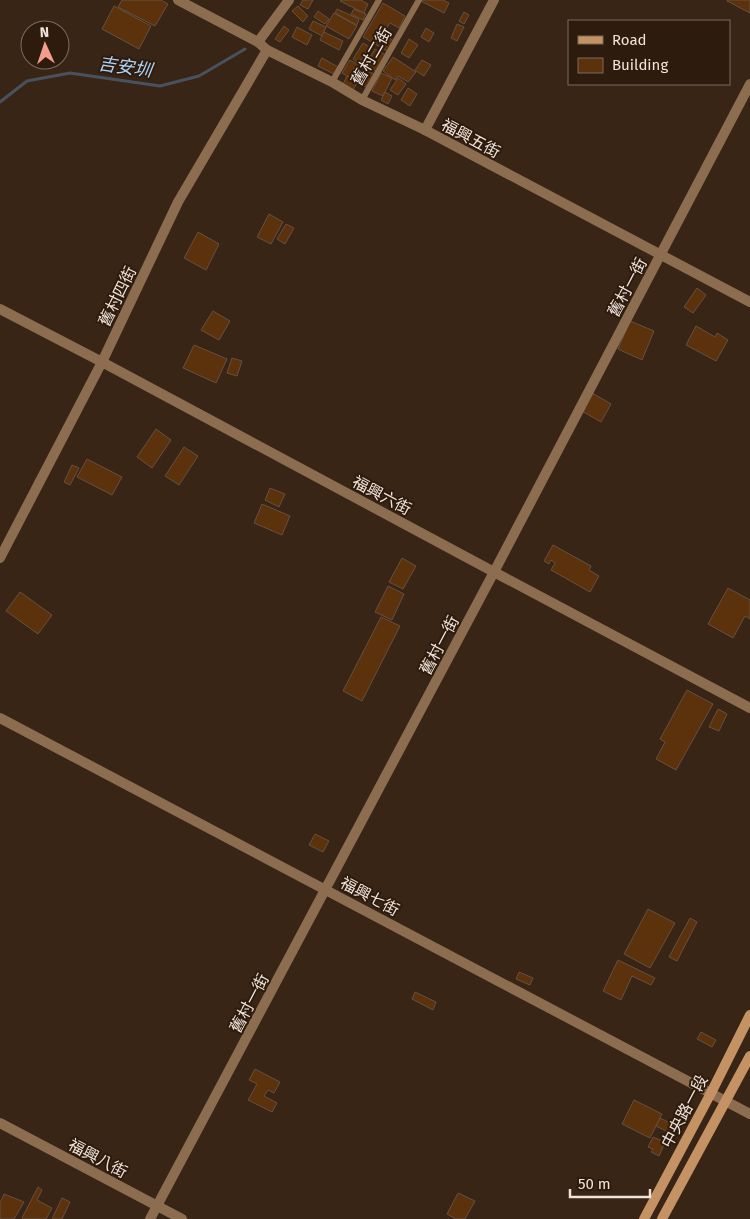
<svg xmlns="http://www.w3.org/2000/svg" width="750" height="1219" viewBox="0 0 750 1219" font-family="'Fira Sans','Noto Sans TC',sans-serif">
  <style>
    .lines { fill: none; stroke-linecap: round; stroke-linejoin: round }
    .stream { stroke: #48525e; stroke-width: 3 }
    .building { fill: #5c320c; stroke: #655041 }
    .lane { stroke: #8c6d50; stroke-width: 6 }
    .street { stroke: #8c6d50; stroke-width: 10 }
    .secondary { stroke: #c59363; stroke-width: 10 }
    .labels { text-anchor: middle; stroke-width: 4; stroke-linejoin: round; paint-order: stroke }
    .street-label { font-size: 16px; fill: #f0e3da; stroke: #2d1b0d }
    .water-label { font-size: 18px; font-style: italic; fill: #abd1f4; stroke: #2d1b0d }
  </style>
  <rect width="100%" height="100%" fill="#382516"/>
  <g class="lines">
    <!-- stream -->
    <polyline class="stream" points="0,102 27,81 70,73 160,86 199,76 245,49"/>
  </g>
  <!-- building -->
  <g class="building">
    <polygon points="122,0 161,0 168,4 155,26 118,7"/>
    <polygon points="303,0 313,0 308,9 300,5"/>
    <polygon points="341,0 361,0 368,4 364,13 340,1"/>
    <polygon points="421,0 443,0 449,3 444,13 421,1"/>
    <polygon points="727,0 750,0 750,13 727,1"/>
    <polygon points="383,3 405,16 399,28 390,23 383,34 394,41 387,51 363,37"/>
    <polygon points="114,6 151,26 139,49 102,29"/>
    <polygon points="298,6 308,16 303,22 292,11"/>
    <polygon points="337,9 359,19 357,25 335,13"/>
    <polygon points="354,9 366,14 363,20 351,14"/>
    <polygon points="318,11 329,19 325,24 314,17"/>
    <polygon points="464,12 469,15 464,24 459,21"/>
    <polygon points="334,13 357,26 349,39 326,26"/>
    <polygon points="313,21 326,27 322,36 309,29"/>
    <polygon points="457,24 464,27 457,41 451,38"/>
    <polygon points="284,26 289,30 280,42 275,39"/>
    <polygon points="297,27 312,35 307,45 292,37"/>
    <polygon points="426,28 434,33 429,42 421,37"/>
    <polygon points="324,32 343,41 339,50 320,40"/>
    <polygon points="409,39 418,45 409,58 401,53"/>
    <polygon points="363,43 370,47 359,63 353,59"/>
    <polygon points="375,49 386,55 376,71 365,65"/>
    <polygon points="393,57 416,72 408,82 398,76 395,80 383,71"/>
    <polygon points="322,58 338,67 334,74 318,66"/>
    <polygon points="350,60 374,74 366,87 355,81 360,71 354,68 352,70 356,73 352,79 342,73"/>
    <polygon points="422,60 431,65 424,76 415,70"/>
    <polygon points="381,73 392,78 383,96 372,91"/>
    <polygon points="347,76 357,83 353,90 343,84"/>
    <polygon points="398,78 406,84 398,95 390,90"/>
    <polygon points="408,88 417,94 410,106 401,100"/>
    <polygon points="385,92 392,96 388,104 381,100"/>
    <polygon points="269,214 283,222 271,244 257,237"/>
    <polygon points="286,224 294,228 285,244 277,239"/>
    <polygon points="198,232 219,244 206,270 184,258"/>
    <polygon points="697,288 706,295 693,313 684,307"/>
    <polygon points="213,311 230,321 219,340 201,330"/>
    <polygon points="630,321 654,331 642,360 618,349"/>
    <polygon points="696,326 715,337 717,333 728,340 716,361 686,345"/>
    <polygon points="194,345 227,359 216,383 183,368"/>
    <polygon points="232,358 242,361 237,376 227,373"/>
    <polygon points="592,393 611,404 601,422 582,411"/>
    <polygon points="156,429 171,440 152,468 137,457"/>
    <polygon points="184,447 198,456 179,485 165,476"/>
    <polygon points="87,459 122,477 112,495 77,477"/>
    <polygon points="72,465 79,468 70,485 64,482"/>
    <polygon points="270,488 285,494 279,507 265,500"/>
    <polygon points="262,504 290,516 282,535 254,523"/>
    <polygon points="553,545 591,566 589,570 599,576 590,592 551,570 555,563 551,560 549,564 544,561"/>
    <polygon points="402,558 416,566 403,589 389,582"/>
    <polygon points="388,586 404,594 392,620 375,612"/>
    <polygon points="728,588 750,600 750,619 745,616 733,638 708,624"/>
    <polygon points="20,592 52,615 38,634 6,611"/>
    <polygon points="381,617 400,626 362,701 343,691"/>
    <polygon points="687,690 713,704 676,770 656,759 665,742 660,739"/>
    <polygon points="718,709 727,714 719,731 709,727"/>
    <polygon points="315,834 329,841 323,852 309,845"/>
    <polygon points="648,909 675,923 650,968 624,954"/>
    <polygon points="690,918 697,922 677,961 669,957"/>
    <polygon points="618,960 655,978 651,985 632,976 621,1000 603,991"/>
    <polygon points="519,972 533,978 530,985 516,979"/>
    <polygon points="415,992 436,1002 433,1010 412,999"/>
    <polygon points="701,1032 716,1040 712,1047 697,1039"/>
    <polygon points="255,1069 280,1082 274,1093 268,1090 264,1096 277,1103 272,1112 248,1100 257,1084 249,1080"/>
    <polygon points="634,1100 662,1114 650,1138 622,1124"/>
    <polygon points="660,1118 676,1126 672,1134 656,1126"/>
    <polygon points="653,1137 665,1142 659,1156 651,1152 653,1149 648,1147"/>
    <polygon points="38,1187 42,1190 37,1200 52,1208 46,1219 23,1219 22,1218"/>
    <polygon points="458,1193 475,1201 465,1219 456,1219 447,1214"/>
    <polygon points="4,1194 24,1202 14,1219 0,1219 0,1203"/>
    <polygon points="62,1198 70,1202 62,1219 52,1219"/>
  </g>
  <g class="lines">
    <!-- lane -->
    <g class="lane">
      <polyline points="332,82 379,0"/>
      <polyline points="362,100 419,0"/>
    </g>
    <!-- street -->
    <g class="street">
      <polyline points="178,0 258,42 267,50 332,82 362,100 425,130 750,302"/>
      <polyline points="258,42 289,0"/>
      <polyline points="425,130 494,0"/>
      <polyline points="0,309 102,362 494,572 750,708"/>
      <polyline points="0,558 102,362 178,202 267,50"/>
      <polyline points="0,718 750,1114"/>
      <polyline points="0,1123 182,1219"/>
      <polyline points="150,1219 494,572 750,84"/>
    </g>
    <!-- secondary -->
    <g class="secondary">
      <polyline points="644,1219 711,1093 750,1015"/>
      <polyline points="662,1219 750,1056"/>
    </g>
  </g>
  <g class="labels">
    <!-- street labels -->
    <g class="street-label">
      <text transform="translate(371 56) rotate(-60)" y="6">舊村二街</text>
      <text transform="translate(471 138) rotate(28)" y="6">福興五街</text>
      <text transform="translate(627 287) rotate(-62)" y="6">舊村一街</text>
      <text transform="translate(117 296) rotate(-64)" y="6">舊村四街</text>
      <text transform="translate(382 495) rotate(28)" y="6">福興六街</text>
      <text transform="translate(439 645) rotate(-62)" y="6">舊村一街</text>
      <text transform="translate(370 896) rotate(28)" y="6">福興七街</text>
      <text transform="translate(249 1003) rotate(-62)" y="6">舊村一街</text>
      <text transform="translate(684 1111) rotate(-62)" y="6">中央路一段</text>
      <text transform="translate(98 1158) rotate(28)" y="6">福興八街</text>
    </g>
    <!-- water labels -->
    <g class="water-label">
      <text transform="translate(125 67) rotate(8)" y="6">吉安圳</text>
    </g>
  </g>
  <!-- legend -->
  <rect x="568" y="20" width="162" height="65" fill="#2d1b0d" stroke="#7b6b5f"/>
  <rect x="578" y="36" width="25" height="8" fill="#c59363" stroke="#7b6b5f"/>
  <text x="612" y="45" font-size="15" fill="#f0e3da">Road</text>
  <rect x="578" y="58" width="25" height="15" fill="#5c320c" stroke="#7b6b5f"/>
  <text x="612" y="70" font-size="15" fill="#f0e3da">Building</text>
  <!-- north arrow -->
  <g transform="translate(45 45) rotate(357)"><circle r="24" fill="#2d1b0d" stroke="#7b6b5f"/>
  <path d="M0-4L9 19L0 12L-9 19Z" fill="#f49d8c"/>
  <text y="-8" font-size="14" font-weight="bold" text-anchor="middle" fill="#f0e3da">N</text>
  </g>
  <!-- scale -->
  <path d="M570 1189v8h80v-8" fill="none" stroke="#f0e3da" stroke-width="2.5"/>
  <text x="578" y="1189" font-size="15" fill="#f0e3da" stroke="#2d1b0d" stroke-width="4" paint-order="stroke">50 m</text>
</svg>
